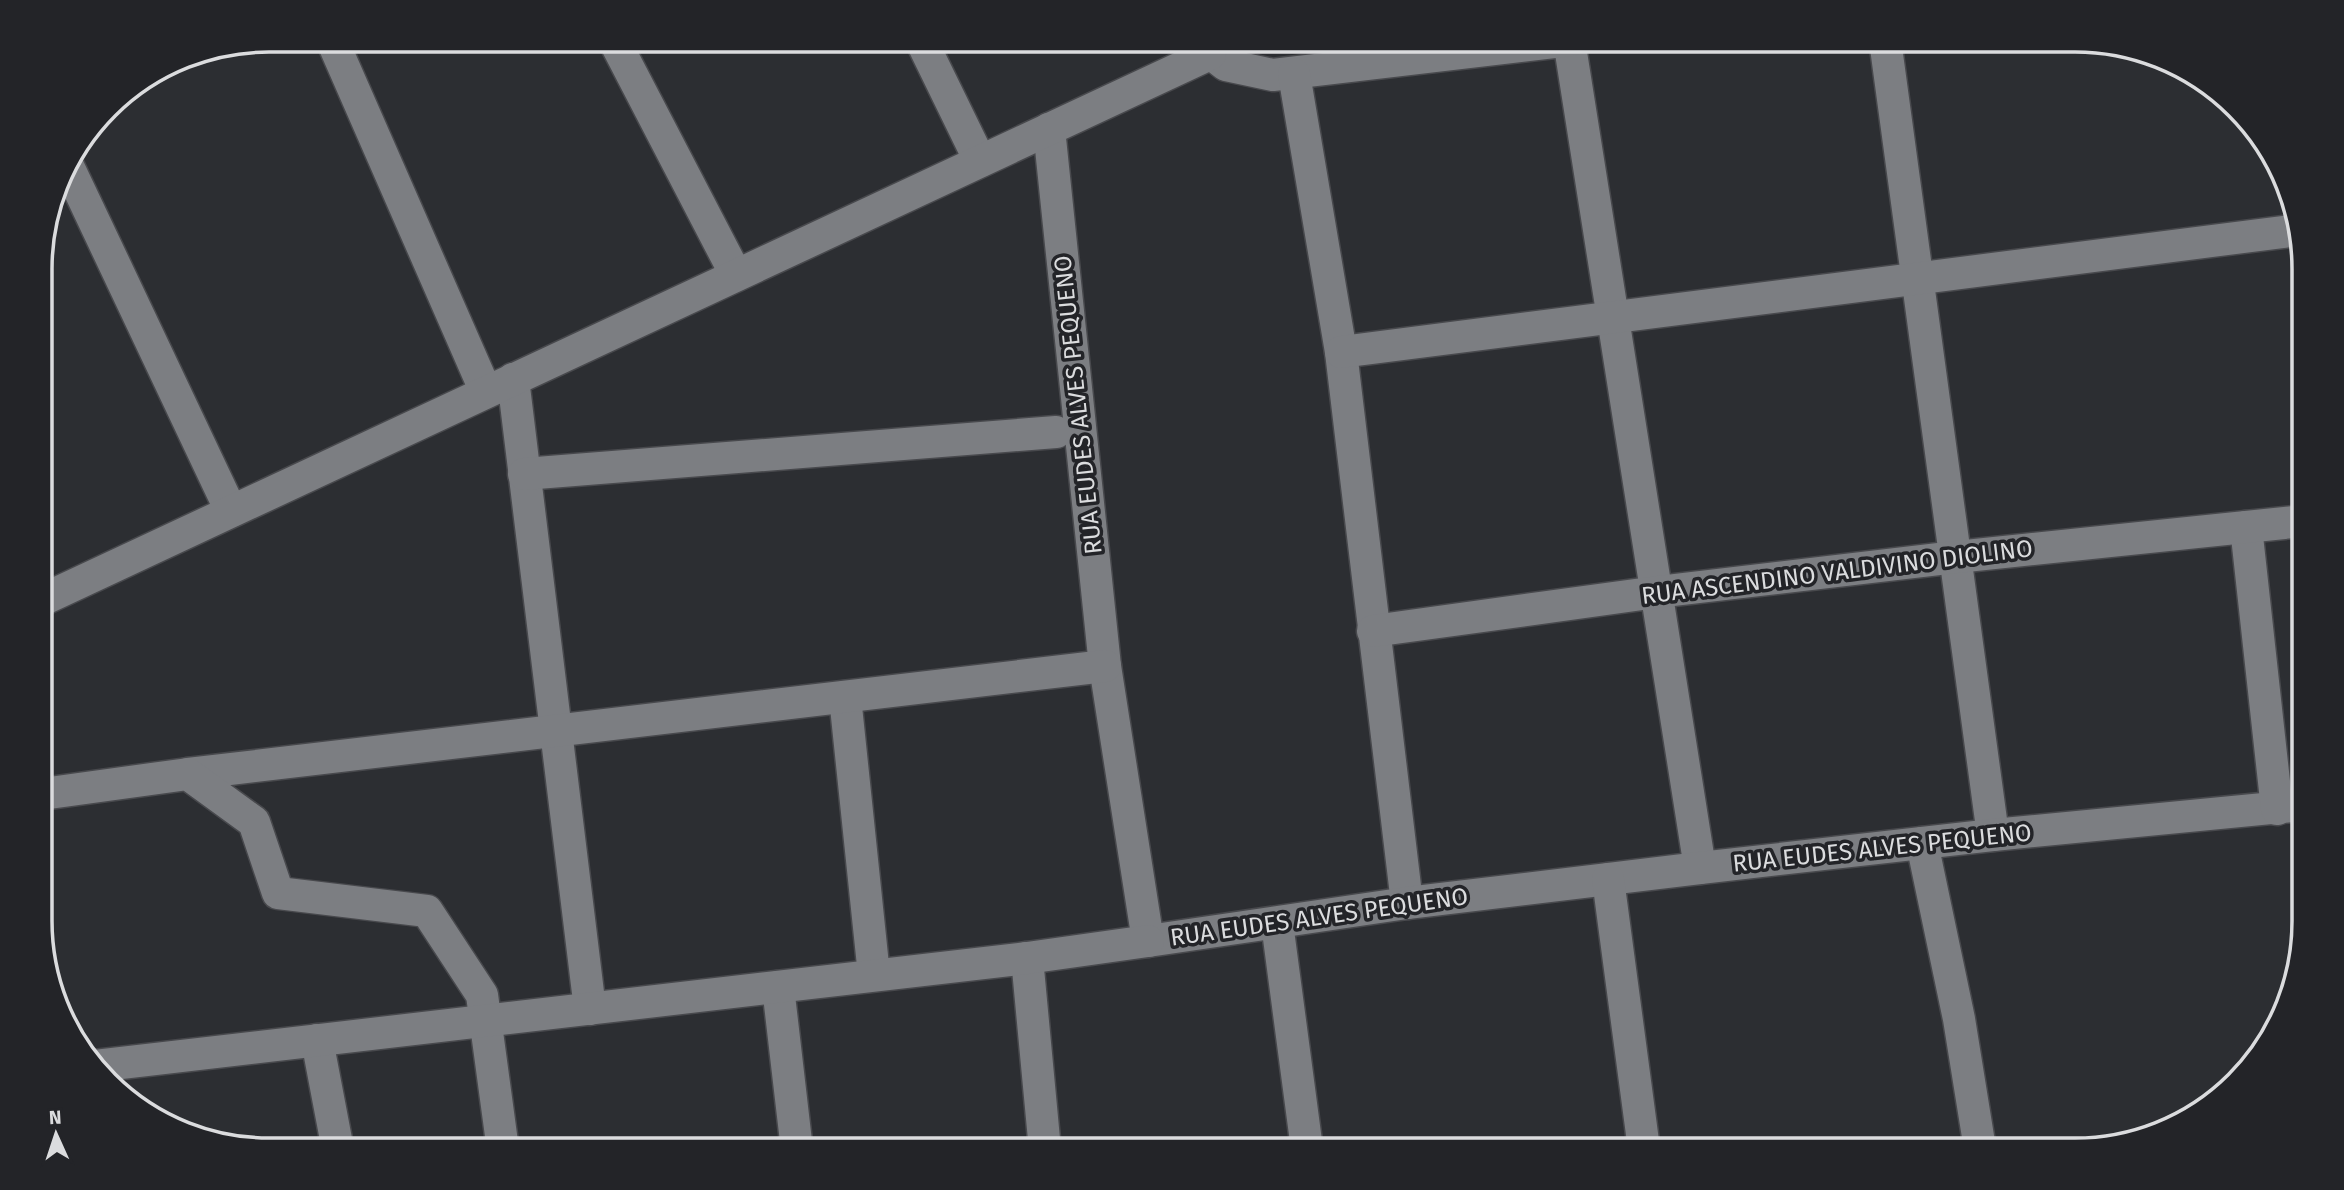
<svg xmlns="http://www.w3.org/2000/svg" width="2344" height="1190" viewBox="0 0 2344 1190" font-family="'Fira Sans',sans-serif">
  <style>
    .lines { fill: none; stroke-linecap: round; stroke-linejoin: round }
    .street-casing { stroke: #48494d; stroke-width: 35 }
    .street { stroke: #7c7e82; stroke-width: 32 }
    .labels { text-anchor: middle; stroke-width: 7; stroke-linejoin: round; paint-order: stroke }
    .street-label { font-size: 24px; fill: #dbdcde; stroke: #232428 }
    .rim { fill: none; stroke: #dbdcde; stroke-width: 3.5 }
  </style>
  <rect width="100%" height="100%" fill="#2c2e32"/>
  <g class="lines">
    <defs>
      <g id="street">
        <polyline points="332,40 486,392"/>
        <polyline points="614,40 736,275"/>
        <polyline points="921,40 980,161"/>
        <polyline points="1569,40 1700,868"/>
        <polyline points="1885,40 1993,835"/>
        <polyline points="1195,41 1226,65 1273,75 1571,40"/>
        <polyline points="1294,74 1341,352 1407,903"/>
        <polyline points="1049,129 1105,666 1148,941 1407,903 1700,868 1993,835 2303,805"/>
        <polyline points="67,164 231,511"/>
        <polyline points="1341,352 2298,230"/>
        <polyline points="513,379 590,1009"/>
        <polyline points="524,474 1056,432"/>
        <polyline points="2246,527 2277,809"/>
        <polyline points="42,600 1210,54"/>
        <polyline points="1373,631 1657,592 1956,557 2303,521"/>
        <polyline points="845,697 874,975"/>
        <polyline points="188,774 1105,666"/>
        <polyline points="42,794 188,774 254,822 278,893 427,911 482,995 503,1150"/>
        <polyline points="1922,843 1959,1019 1980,1149"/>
        <polyline points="1608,879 1644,1149"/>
        <polyline points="1277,923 1307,1149"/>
        <polyline points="1027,958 1045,1150"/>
        <polyline points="778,987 797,1150"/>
        <polyline points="317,1040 338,1150"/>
        <polyline points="95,1066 1027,958 1148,941"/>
      </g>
    </defs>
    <!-- street casing -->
    <use href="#street" class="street-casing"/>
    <!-- street -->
    <use href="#street" class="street"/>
  </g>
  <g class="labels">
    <!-- street labels -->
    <g class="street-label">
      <text transform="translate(1078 405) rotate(-96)" y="8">RUA EUDES ALVES PEQUENO</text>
      <text transform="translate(1837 572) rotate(-7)" y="8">RUA ASCENDINO VALDIVINO DIOLINO</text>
      <text transform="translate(1882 848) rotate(-6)" y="8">RUA EUDES ALVES PEQUENO</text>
      <text transform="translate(1319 917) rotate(-8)" y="8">RUA EUDES ALVES PEQUENO</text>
    </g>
  </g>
  <!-- crop -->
  <path d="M0 0H2344V1190H0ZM269 52H2075A217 217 0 0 1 2292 269V921A217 217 0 0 1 2075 1138H269A217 217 0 0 1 52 921V269A217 217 0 0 1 269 52Z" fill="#232428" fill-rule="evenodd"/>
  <path class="rim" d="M269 52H2075A217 217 0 0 1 2292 269V921A217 217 0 0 1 2075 1138H269A217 217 0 0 1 52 921V269A217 217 0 0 1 269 52Z"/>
  <!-- north arrow -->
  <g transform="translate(56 1134) rotate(357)" stroke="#232428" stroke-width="5" paint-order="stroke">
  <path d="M0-5L12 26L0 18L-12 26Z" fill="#dbdcde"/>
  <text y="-10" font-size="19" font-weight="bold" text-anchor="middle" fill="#dbdcde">N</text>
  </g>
</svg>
